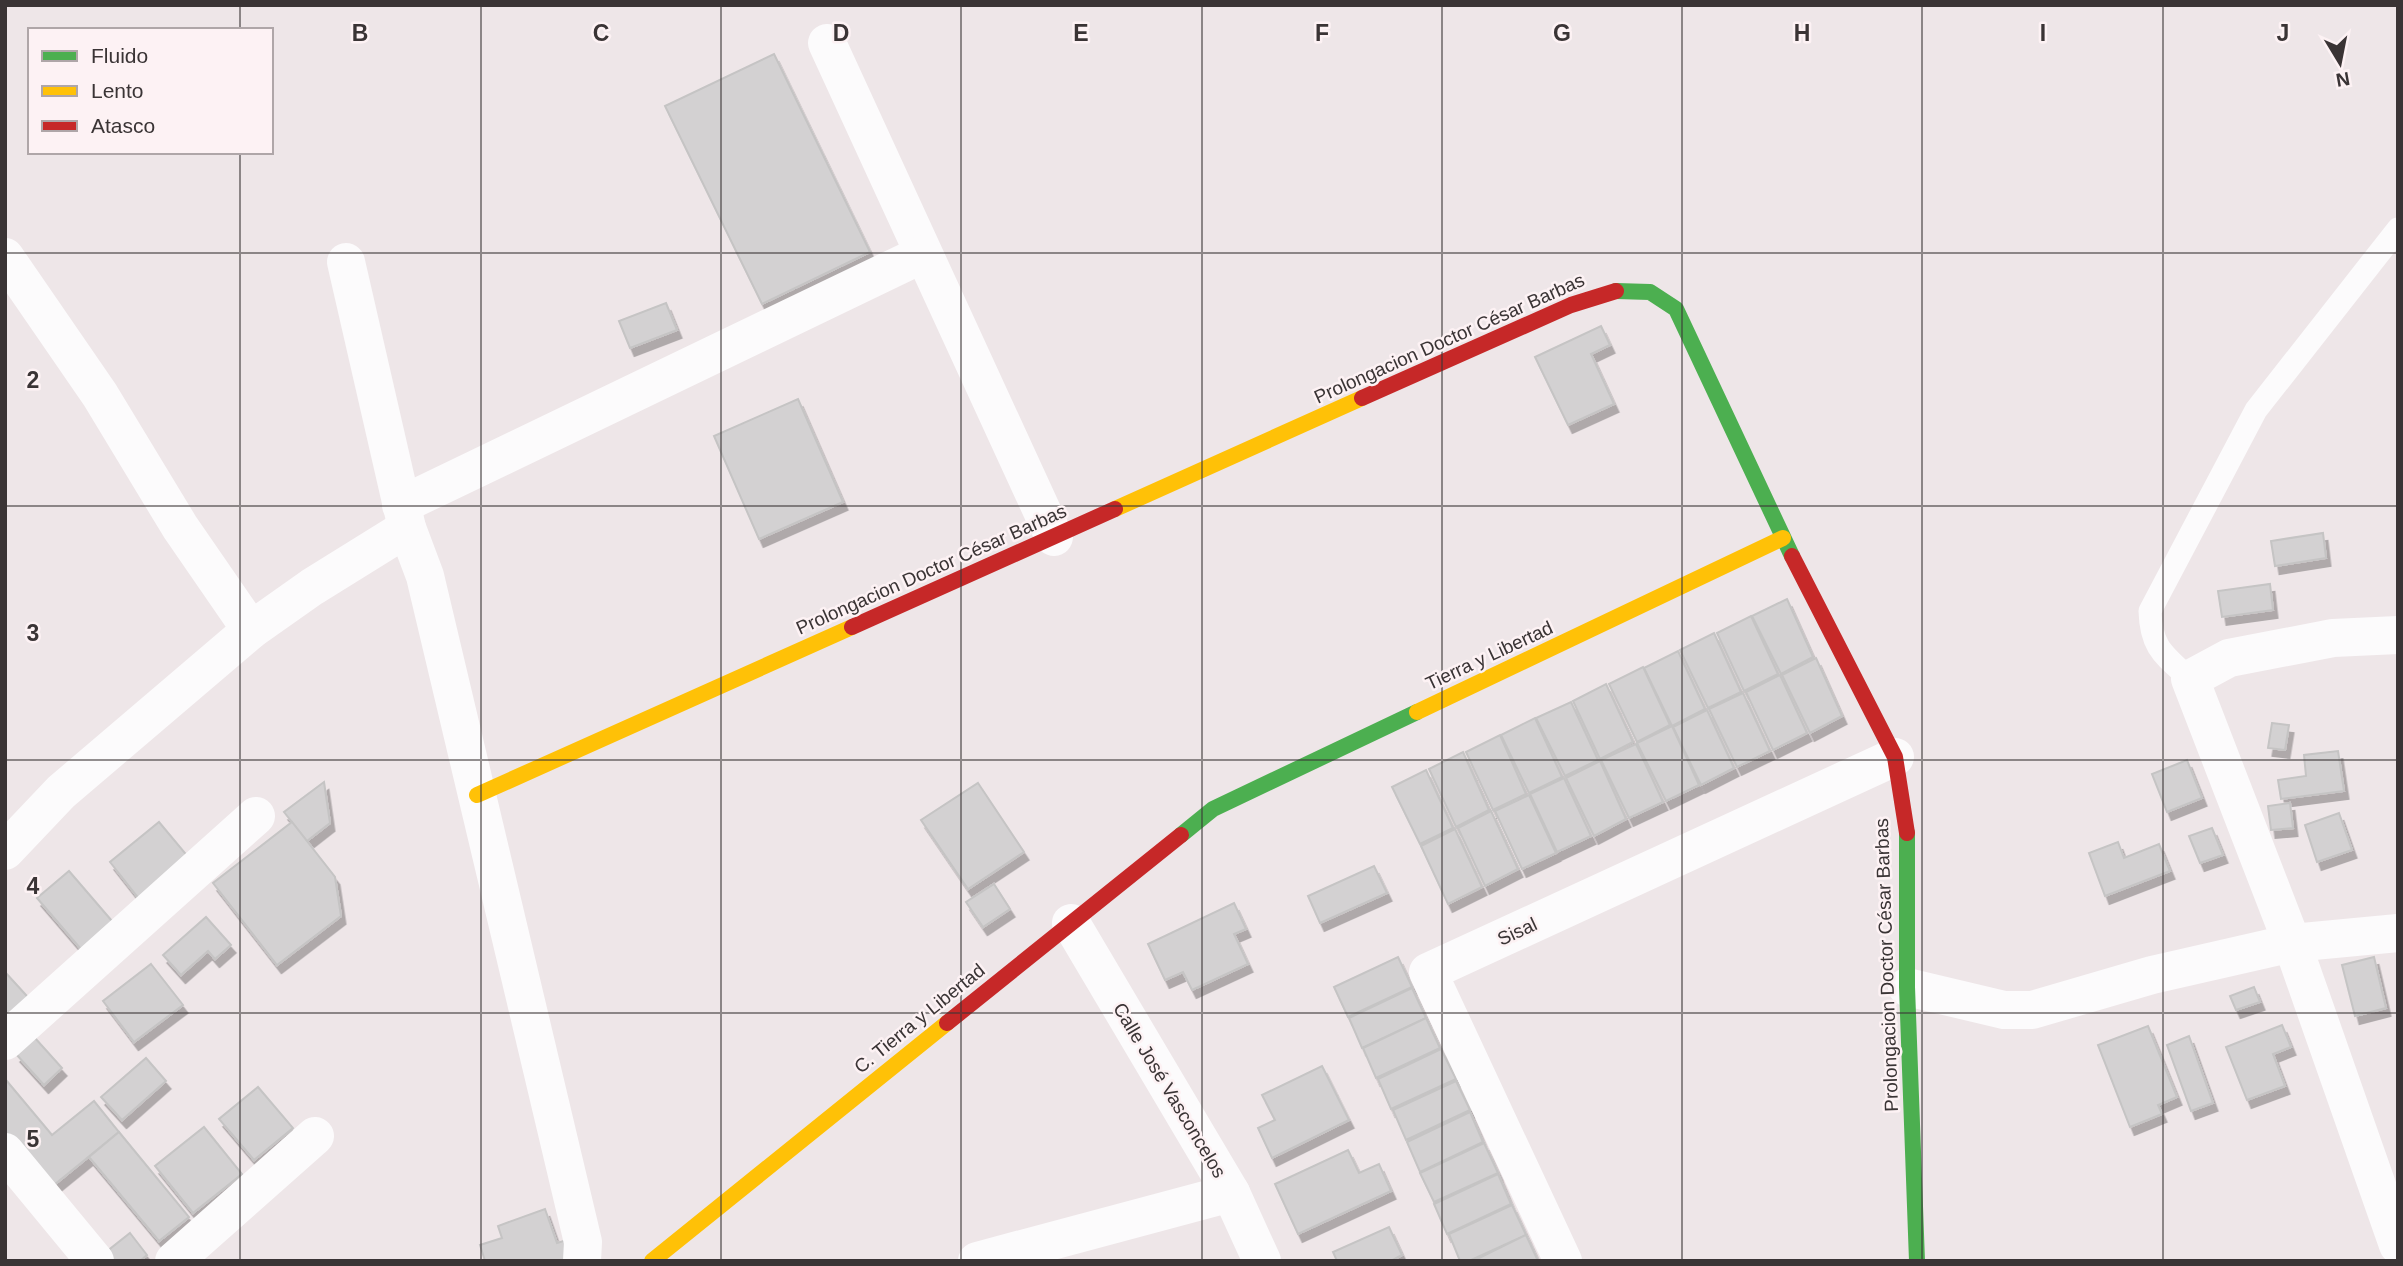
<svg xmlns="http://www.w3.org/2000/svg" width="2403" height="1266" viewBox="0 0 2403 1266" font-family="Helvetica,sans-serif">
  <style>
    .building { fill: #d3d1d2; stroke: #c5c4c4; stroke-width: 2; filter: url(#shadow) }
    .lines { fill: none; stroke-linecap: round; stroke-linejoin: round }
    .lane { stroke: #fcfbfc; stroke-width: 23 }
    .street { stroke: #fcfbfc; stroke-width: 38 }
    .fast { stroke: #4caf50; stroke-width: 16 }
    .slow { stroke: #ffc107; stroke-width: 16 }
    .jam { stroke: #c62828; stroke-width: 16 }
    .grid { fill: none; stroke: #3a3435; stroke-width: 2; stroke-opacity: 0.55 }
    .labels { text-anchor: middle; stroke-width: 5; stroke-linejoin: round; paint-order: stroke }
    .street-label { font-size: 19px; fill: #3a3435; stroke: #fdf2f4 }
    .grid-label { font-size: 23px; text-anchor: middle; font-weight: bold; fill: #3a3435; stroke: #fdf2f4; stroke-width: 5; stroke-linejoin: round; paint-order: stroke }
  </style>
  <defs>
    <filter id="shadow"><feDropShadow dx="4.5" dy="8" stdDeviation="0" flood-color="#0004"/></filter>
  </defs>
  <rect width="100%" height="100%" fill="#eee6e8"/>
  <!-- building -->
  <g class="building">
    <polygon points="774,54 870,252 762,304 665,106"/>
    <polygon points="666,303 677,330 630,348 619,321"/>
    <polygon points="1601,326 1610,345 1591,354 1614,404 1568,425 1535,357"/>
    <polygon points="798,399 843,502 759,539 714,436"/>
    <polygon points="2323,533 2326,558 2275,566 2271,541"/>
    <polygon points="2270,584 2273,610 2222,617 2218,591"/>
    <polygon points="1787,599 1813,657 1781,674 1752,616"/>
    <polygon points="1751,616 1778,674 1744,691 1717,633"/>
    <polygon points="1714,633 1741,692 1708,708 1680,650"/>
    <polygon points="1678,651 1705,709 1672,726 1644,668"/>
    <polygon points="1816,658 1842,716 1810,733 1782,675"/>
    <polygon points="1643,667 1670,725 1637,742 1609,684"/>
    <polygon points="1780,675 1807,733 1773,750 1746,692"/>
    <polygon points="1606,684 1633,742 1600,759 1573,701"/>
    <polygon points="1743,693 1770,751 1737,767 1709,709"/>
    <polygon points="1571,702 1598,760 1565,776 1536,718"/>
    <polygon points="1707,710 1734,768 1701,785 1673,727"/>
    <polygon points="1535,718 1562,777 1529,793 1501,735"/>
    <polygon points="2272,723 2289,725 2285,750 2268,748"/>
    <polygon points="1672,726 1699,785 1666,801 1637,743"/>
    <polygon points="1500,735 1526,794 1493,810 1466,752"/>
    <polygon points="1636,744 1663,802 1629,818 1601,760"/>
    <polygon points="2338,751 2344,791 2281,799 2278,780 2306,776 2304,755"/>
    <polygon points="1463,752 1489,810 1456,827 1429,769"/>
    <polygon points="2187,760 2202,798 2167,812 2152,774"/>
    <polygon points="1600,761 1626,819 1594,836 1566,778"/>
    <polygon points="1426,770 1453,828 1420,844 1392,787"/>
    <polygon points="1564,778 1591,836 1557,852 1530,794"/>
    <polygon points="324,782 330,823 307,841 284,812"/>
    <polygon points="978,783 1024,852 968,889 921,820"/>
    <polygon points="1529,795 1556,853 1522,869 1495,811"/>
    <polygon points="2290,803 2293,828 2271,830 2268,806"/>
    <polygon points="1491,811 1518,869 1485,886 1458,828"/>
    <polygon points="2339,813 2352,850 2317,862 2305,825"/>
    <polygon points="159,822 190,859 140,900 110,862"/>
    <polygon points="292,822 335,877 341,916 277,965 213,883"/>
    <polygon points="2212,828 2223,855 2200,863 2189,836"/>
    <polygon points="1455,829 1482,887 1448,904 1421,846"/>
    <polygon points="2118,842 2124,858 2159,844 2170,871 2105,896 2089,853"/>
    <polygon points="1374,866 1387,893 1320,923 1308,896"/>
    <polygon points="69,871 118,928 86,955 37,898"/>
    <polygon points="994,884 1010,909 983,927 966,902"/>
    <polygon points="1234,903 1246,929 1234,934 1248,964 1192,990 1183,972 1165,980 1148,944"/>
    <polygon points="206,917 231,945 215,959 208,951 181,975 163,955"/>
    <polygon points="1398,957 1412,987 1348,1017 1334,987"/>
    <polygon points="2374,957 2386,1008 2355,1016 2342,965"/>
    <polygon points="151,964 183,1005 134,1042 103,1001"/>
    <polygon points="5,972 36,1006 5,1032"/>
    <polygon points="2254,987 2260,1002 2236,1010 2230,996"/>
    <polygon points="1412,988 1426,1018 1362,1048 1349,1018"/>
    <polygon points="1426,1018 1440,1048 1376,1078 1363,1048"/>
    <polygon points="2282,1025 2291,1047 2273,1054 2285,1086 2247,1100 2226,1047"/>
    <polygon points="2148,1026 2177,1097 2158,1105 2162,1114 2130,1127 2098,1045"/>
    <polygon points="2189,1036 2213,1103 2191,1111 2167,1045"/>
    <polygon points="35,1038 62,1068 44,1085 16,1054"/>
    <polygon points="1441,1049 1456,1079 1391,1109 1378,1079"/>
    <polygon points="146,1058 166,1081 122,1120 101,1097"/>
    <polygon points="1322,1066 1349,1120 1272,1158 1258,1128 1275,1120 1262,1095"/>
    <polygon points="6,1080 52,1135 94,1101 119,1132 49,1189 5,1137"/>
    <polygon points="1456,1081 1470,1110 1406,1140 1393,1110"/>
    <polygon points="258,1087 293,1128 254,1160 219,1119"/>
    <polygon points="1470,1112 1483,1142 1420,1172 1407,1142"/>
    <polygon points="204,1127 242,1174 193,1213 155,1166"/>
    <polygon points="119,1132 189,1217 159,1241 89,1157"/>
    <polygon points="1484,1143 1498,1173 1434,1202 1420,1173"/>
    <polygon points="1348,1150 1359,1173 1379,1164 1391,1191 1298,1234 1275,1184"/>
    <polygon points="1498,1174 1511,1204 1447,1234 1434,1204"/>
    <polygon points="1512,1205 1526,1235 1469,1261 1460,1261 1449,1234"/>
    <polygon points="545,1209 557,1243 567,1240 574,1261 485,1261 480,1245 502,1238 498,1226"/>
    <polygon points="1389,1227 1402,1255 1391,1261 1337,1261 1333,1252"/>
    <polygon points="130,1233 147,1255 140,1261 113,1261 106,1252"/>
    <polygon points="1526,1235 1538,1261 1473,1261"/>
  </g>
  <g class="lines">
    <!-- lane -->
    <path class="lane" d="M2190,679C2164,655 2151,648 2150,611L2256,410L2398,229"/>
    <!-- street -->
    <g class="street">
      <polyline points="827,43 1054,537"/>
      <polyline points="5,257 100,395 180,527 251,630"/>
      <polyline points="346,262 407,528"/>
      <polyline points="401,505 923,254"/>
      <polyline points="2398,635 2333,638 2229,658 2190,679 2292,943 2398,1245"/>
      <polyline points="5,851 61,792 251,630 312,587 407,528 425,576 583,1242 582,1261"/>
      <polyline points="1071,923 1231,1193 1262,1261"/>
      <polyline points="1907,987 2004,1010 2032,1010 2152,975 2292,943 2398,933"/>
      <polyline points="5,1041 256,816"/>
      <polyline points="5,1152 95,1261"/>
      <polyline points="174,1261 315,1136"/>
      <polyline points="977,1261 1231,1193"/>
      <polyline points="1563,1261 1428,972 1895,757"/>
    </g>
    <!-- fast -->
    <g class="fast">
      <polyline points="1616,291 1650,292 1676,309 1792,556"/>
      <polyline points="1907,833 1907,987 1917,1261"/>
      <polyline points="1181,835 1213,809 1417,712"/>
    </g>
    <!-- slow -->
    <g class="slow">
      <polyline points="1115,509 1362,398"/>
      <polyline points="1417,712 1783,538"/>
      <polyline points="477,795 852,627"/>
      <polyline points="652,1261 947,1023"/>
    </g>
    <!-- jam -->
    <g class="jam">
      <polyline points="1362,398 1571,305 1616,291"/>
      <polyline points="1792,556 1895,757 1907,833"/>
      <polyline points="852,627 1115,509"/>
      <polyline points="947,1023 1181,835"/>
    </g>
  </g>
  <!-- grid -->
  <path class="grid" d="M240,5V30M481,5V1261M721,5V1261M961,5V1261M1202,5V1261M1442,5V1261M1682,5V1261M1922,5V1261M2163,5V1261M240,152V1261M5,253H2398M5,506H2398M5,760H2398M5,1013H2398"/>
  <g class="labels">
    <!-- street labels -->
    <g class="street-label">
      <text transform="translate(1449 338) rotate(-24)" y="7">Prolongacion Doctor César Barbas</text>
      <text transform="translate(931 569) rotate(-24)" y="7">Prolongacion Doctor César Barbas</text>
      <text transform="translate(1489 655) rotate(-25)" y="7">Tierra y Libertad</text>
      <text transform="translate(1517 931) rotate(-25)" y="7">Sisal</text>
      <text transform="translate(1886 965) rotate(-92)" y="7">Prolongacion Doctor César Barbas</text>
      <text transform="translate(919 1018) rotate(-39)" y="7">C. Tierra y Libertad</text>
      <text transform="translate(1170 1090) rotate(59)" y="7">Calle José Vasconcelos</text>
    </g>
  </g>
  <g class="grid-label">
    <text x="360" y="41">B</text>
    <text x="601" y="41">C</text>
    <text x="841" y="41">D</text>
    <text x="1081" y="41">E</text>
    <text x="1322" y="41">F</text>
    <text x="1562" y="41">G</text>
    <text x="1802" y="41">H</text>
    <text x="2043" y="41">I</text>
    <text x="2283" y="41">J</text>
    <text x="33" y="388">2</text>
    <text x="33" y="641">3</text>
    <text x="33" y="894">4</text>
    <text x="33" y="1147">5</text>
  </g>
  <!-- border -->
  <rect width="2403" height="1266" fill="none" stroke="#3a3435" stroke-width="14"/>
  <!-- legend -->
  <rect x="28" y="28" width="245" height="126" fill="#fdf2f4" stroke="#afa6a8" stroke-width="2"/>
  <rect x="42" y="51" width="35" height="10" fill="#4caf50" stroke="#afa6a8" stroke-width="2"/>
  <text x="91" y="63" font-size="21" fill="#3a3435">Fluido</text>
  <rect x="42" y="86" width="35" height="10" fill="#ffc107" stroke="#afa6a8" stroke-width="2"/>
  <text x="91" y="98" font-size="21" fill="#3a3435">Lento</text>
  <rect x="42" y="121" width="35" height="10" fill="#c62828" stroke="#afa6a8" stroke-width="2"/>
  <text x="91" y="133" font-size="21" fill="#3a3435">Atasco</text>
  <!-- north arrow -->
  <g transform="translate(2340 63) rotate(170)" stroke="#fdf2f4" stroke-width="5" paint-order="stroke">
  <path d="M0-5L12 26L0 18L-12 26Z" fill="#3a3435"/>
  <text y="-10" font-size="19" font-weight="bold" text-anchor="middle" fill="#3a3435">N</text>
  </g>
</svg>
